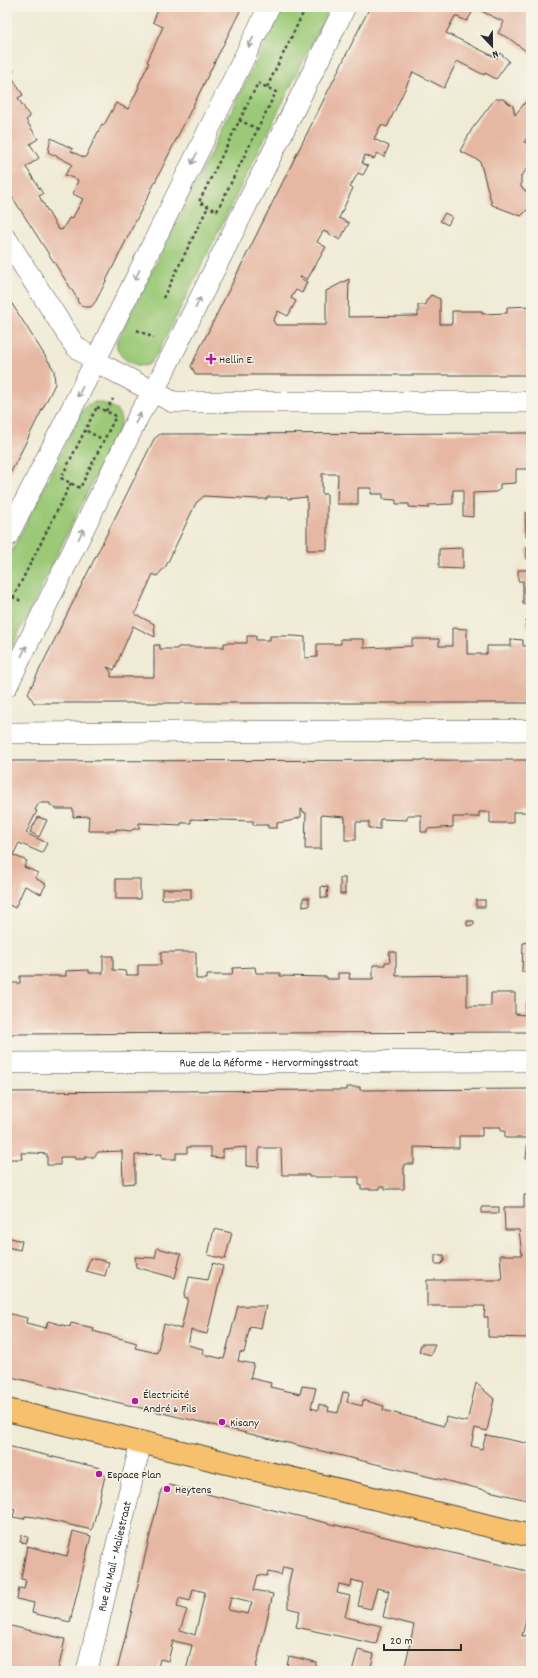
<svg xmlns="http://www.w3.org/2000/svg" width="538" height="1678" viewBox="0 0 538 1678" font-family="Dekko,sans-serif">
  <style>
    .green { fill: #9bc977; stroke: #637a51 }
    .building { fill: #e6b7a3; fill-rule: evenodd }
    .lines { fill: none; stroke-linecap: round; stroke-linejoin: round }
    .street-casing { stroke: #494844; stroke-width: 22 }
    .primary-casing { stroke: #494844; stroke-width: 24 }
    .path { stroke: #494844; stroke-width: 2.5; stroke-dasharray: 3 3; stroke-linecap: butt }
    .street { stroke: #fff; stroke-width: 21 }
    .primary { stroke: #f7c06c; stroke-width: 22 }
    .oneway { stroke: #a0a0a0 }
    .poi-dot { fill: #b5179e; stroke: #f7f3e8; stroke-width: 1.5 }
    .labels { text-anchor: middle; stroke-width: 3; stroke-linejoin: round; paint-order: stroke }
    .poi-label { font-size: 12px; fill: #2b2b2b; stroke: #f7f3e8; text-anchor: start }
    .street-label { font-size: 12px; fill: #2b2b2b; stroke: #f7f3e8 }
  </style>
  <rect width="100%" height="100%" fill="#f7f3e8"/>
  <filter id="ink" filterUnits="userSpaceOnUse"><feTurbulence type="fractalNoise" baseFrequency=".025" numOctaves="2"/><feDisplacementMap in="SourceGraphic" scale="8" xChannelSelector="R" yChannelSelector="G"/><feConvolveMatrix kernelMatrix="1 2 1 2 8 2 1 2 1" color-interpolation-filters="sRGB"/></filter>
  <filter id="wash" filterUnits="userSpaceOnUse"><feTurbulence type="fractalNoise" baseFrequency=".012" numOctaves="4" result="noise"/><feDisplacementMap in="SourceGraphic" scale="16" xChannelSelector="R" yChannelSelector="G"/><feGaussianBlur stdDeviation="0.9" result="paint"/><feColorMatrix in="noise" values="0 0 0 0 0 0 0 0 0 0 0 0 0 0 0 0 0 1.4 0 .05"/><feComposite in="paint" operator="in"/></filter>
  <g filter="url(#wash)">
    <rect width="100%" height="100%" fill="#f0ebd5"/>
    <!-- green -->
    <g class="green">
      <path d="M283,7H330L157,355L148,365C135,369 114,356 117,342Z"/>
      <path d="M96,402C109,404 122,409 121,424L7,657V561L83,409L87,405Z"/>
    </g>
    <g id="blocks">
      <!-- building -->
      <g class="building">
        <polygon points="159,7 242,7 96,301 91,307 85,307 78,303 77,298 7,189 7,63 14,71 10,74 23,95 18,98 30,117 26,120 38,139 30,144 39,158 26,167 43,194 39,196 58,229 62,230 69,218 72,219 83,199 73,194 78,180 65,175 72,164 48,152 51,138 73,149 71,151 85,158 102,124 104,125 116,103 128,109 139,87 138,86 149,63 147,62 163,27 153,22"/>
        <polygon points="370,7 531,7 531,55 510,39 498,33 504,22 475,8 467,21 455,16 446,33 497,58 500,53 509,61 496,79 485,73 484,75 457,61 444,88 413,72 387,127 381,125 374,139 389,146 384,157 377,153 374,159 365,155 362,163 368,166 363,175 358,173 350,187 353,188 339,218 349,223 340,240 324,231 322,233 317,242 326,247 307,280 301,276 300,278 307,282 302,293 296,290 291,298 296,301 288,316 278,311 273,321 276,325 326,325 326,291 349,279 348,317 418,316 418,305 426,305 426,301 431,295 440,299 440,324 452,324 452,311 482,311 482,314 507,313 507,307 531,306 531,375 196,375 191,366"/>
        <polygon points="531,95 531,133 524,142 531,145 531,165 521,176 521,187 531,196 531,206 521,216 492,205 480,161 460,151 472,129 495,99 503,99 513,106 515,115"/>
        <polygon points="445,213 452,217 448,225 440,221"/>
        <polygon points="7,296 54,370 55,384 7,480 7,389 9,385 7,383"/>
        <polygon points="531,433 531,469 516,469 516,483 500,484 500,489 496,492 473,493 473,517 463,516 463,490 453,490 453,504 429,505 429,508 409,507 409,504 396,504 396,500 383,499 383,494 371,494 372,488 358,488 358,504 337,504 338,474 322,474 322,494 327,494 327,550 307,550 307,497 288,499 287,497 267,497 267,499 258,499 204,496 196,503 166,566 157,576 153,574 135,614 154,624 155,637 133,626 114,670 107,667 111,672 111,677 154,677 154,645 160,645 160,649 177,649 178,647 224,647 224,643 247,643 247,636 256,636 256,640 270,640 270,636 293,636 305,637 305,658 317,657 317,644 341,644 341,639 364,639 364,648 412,646 412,639 439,639 439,646 452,646 452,628 467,629 467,654 487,654 487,646 511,646 511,639 523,640 523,646 531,646 531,703 34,703 28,693 154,439 160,434"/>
        <polygon points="525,513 531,513 531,536 526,536"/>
        <polygon points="463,548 463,569 439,568 439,549"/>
        <rect x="527" y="548" width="4" height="11"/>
        <polygon points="518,570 531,570 531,604 523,604 523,581 518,581"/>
        <polygon points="531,615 531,628 526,628 526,621"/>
        <polygon points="531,760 531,812 513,812 513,823 490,823 490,812 479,812 479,817 453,817 453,827 427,829 427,832 421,832 421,815 407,815 407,820 380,819 380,829 369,828 369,822 356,822 356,840 345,840 345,817 321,815 321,849 305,849 306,813 303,812 303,810 301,809 301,817 290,821 277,823 277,828 268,828 268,825 253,825 253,821 191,819 191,823 181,823 181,825 139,823 139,829 134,829 130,831 116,829 116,831 88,831 89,816 73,817 73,809 57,809 50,805 50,803 39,803 35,810 37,811 26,833 47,843 42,853 19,843 13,855 27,861 24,867 38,873 35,878 46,884 41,894 25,886 15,908 9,905 7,910 7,761"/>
        <polygon points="38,817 47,820 39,837 30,832"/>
        <rect x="529" y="846" width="2" height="12"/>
        <rect x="340" y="878" width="5" height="16"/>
        <rect x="116" y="879" width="24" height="20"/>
        <polygon points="321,886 328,887 327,898 321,898"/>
        <rect x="162" y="889" width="29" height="10"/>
        <rect x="529" y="892" width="2" height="8"/>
        <polygon points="303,898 309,898 309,906 303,907"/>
        <rect x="476" y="900" width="9" height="7"/>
        <polygon points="467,921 474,921 474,925 467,926"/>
        <polygon points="531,942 531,972 522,972 523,943"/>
        <polygon points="161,952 196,952 196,979 207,979 207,975 232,975 233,968 255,967 256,973 280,973 280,976 327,977 327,979 338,979 338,973 350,973 349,979 373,979 373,965 385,965 385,962 390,962 389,952 396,952 396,976 467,975 467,1006 491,1006 491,993 515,993 515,1014 526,1015 526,1004 531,1005 531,1032 7,1034 7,980 9,980 9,983 20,983 20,976 66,976 66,971 89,970 89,973 103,973 103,956 113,956 113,970 125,971 126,975 138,975 138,965 161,965"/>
        <polygon points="347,1087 360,1087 360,1090 531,1089 531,1159 526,1159 528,1138 505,1138 505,1131 501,1131 501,1127 482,1127 482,1136 459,1136 459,1148 414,1147 414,1164 404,1164 404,1189 385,1189 385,1186 380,1186 380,1189 361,1189 361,1185 359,1185 359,1177 309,1177 309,1175 282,1175 281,1148 259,1148 259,1167 246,1166 246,1147 223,1149 223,1158 211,1157 211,1147 187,1147 187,1153 176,1153 176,1159 162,1159 162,1154 135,1155 135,1183 123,1184 122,1151 98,1152 94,1157 85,1157 85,1159 75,1159 75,1157 60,1157 60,1165 47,1165 47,1154 35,1153 21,1153 22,1159 10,1159 10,1162 7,1162 7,1092 335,1090 347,1090"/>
        <polygon points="529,1182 531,1182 531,1338 488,1337 488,1317 484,1317 485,1306 427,1306 427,1280 502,1280 500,1255 522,1255 519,1230 505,1230 504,1207 524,1207 524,1195 529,1195"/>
        <rect x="482" y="1207" width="17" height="6"/>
        <polygon points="214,1229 232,1233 225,1259 208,1255"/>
        <polygon points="7,1237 22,1241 20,1250 7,1247"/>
        <polygon points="157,1248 181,1254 175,1278 136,1267 135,1257 155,1258"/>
        <polygon points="435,1255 444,1255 444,1261 441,1264 435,1264"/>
        <polygon points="90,1258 109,1262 105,1276 86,1271"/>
        <polygon points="213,1263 223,1266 207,1334 191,1330 188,1345 203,1349 202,1354 224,1359 238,1306 266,1306 261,1328 250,1326 244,1353 240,1352 238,1361 254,1364 250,1378 271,1383 270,1387 300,1394 302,1386 316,1388 311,1408 318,1410 319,1404 329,1407 328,1411 338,1413 343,1392 349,1393 347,1402 362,1406 363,1400 384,1406 383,1410 444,1426 446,1417 467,1422 476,1383 494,1399 487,1431 475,1428 471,1446 482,1449 486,1435 531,1444 531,1501 7,1376 7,1313 27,1318 26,1323 46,1328 48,1321 70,1327 71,1323 94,1328 93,1331 137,1343 135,1348 157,1353 164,1324 181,1329 188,1298 184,1297 189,1277 208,1280"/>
        <polygon points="421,1344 435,1344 431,1355 419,1352"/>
        <polygon points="7,1446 100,1468 105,1476 92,1530 35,1517 25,1516 24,1519 13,1517 15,1509 7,1507"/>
        <path d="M169,1485L531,1572V1623H528L529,1619H526L522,1636L531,1635V1671H404L414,1625L383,1617L389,1591L377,1588L371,1609L358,1606L363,1583L352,1580L351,1587L339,1584L337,1593L350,1596L345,1617L381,1626L376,1644L296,1627L300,1611L288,1608V1586L292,1569L283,1567L281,1575L268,1572L267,1576L258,1575L254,1590L273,1594L255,1671H186L192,1645L173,1641L168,1661L160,1659L157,1671H117L161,1490ZM193,1589L205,1592L195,1635L180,1630L187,1610L177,1607L179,1598L190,1601ZM231,1597L252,1602L248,1614L228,1610Z"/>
        <polygon points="73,1531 91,1536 70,1622 32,1613 34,1603 17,1599 19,1588 24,1589 26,1580 21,1579 27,1546 67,1556"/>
        <polygon points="22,1535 28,1537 27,1543 20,1542"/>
        <polygon points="7,1625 65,1639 58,1671 7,1671"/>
        <polygon points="358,1650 374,1654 370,1671 352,1671"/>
        <polygon points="289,1656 316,1662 316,1666 333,1671 286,1671"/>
      </g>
    </g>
  </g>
  <g filter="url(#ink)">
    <use href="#blocks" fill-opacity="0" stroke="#494844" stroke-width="1"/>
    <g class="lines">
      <defs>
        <g id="street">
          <polyline points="7,240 75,346 95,361 173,402 531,402"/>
          <polyline points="7,537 84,384 269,7"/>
          <polyline points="7,686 140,413 153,393 345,7"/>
          <polyline points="7,733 531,730"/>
          <path id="s1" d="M7,1063L531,1061"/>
          <path id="s2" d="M87,1671L141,1442"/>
        </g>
        <polyline id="primary" points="7,1410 531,1536"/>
      </defs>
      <!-- street casing -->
      <use href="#street" class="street-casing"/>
      <!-- primary casing -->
      <use href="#primary" class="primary-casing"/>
      <!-- path -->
      <g class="path">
        <polygon points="258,83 276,92 217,211 199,202"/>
        <polyline points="267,87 306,7"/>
        <polyline points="239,120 258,129"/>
        <polyline points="163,298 208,207"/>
        <polyline points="137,330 154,338"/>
        <polygon points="97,407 116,416 80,488 61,478"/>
        <polyline points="106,411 113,399"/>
        <polyline points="87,431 102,439"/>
        <polyline points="7,594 23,602"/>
        <polyline points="13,598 71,483"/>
      </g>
      <!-- street -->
      <use href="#street" class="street"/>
      <!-- primary -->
      <use href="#primary" class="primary"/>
    </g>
    <!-- one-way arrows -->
    <defs><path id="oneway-shaft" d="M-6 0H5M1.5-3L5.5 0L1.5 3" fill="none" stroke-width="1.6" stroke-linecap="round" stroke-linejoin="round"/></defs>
    <g class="oneway">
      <use href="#oneway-shaft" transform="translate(251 42) rotate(116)"/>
      <use href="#oneway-shaft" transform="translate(194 159) rotate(116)"/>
      <use href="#oneway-shaft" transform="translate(137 275) rotate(116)"/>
      <use href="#oneway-shaft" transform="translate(198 303) rotate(-64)"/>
      <use href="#oneway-shaft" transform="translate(80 392) rotate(117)"/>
      <use href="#oneway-shaft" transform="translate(138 418) rotate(-63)"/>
      <use href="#oneway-shaft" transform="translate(81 534) rotate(-64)"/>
      <use href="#oneway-shaft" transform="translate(24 651) rotate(-64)"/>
    </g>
  </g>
  <!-- markers -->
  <g class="poi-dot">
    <path d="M209 353h4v4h4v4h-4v4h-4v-4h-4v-4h4z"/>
    <circle cx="135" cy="1401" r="4"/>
    <circle cx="222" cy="1422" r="4"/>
    <circle cx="99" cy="1474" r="4"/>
    <circle cx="167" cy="1489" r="4"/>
  </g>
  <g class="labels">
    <!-- poi labels -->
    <g class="poi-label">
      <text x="219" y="363">Hellin E.</text>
      <text x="143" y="1398">Électricité<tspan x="143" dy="14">André &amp; Fils</tspan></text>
      <text x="230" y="1426">Kisany</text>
      <text x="107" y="1478">Espace Plan</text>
      <text x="175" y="1493">Heytens</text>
    </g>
    <!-- street labels -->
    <g class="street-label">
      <text dy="4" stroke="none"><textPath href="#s1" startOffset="262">Rue de la Réforme - Hervormingsstraat</textPath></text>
      <text dy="4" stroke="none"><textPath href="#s2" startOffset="118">Rue du Mail - Maliestraat</textPath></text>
    </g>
  </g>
  <!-- margin -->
  <rect width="538" height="1678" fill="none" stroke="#f7f3e8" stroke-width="24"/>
  <!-- north arrow -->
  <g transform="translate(492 46) rotate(158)" stroke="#f7f3e8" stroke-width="3" paint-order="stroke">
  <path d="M0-3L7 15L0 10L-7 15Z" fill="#2b2b2b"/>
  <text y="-6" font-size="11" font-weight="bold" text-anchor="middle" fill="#2b2b2b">N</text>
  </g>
  <!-- scale -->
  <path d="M384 1644v6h77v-6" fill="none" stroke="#2b2b2b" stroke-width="2"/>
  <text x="390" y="1644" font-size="12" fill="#2b2b2b" stroke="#f7f3e8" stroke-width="3" paint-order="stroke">20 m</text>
</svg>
